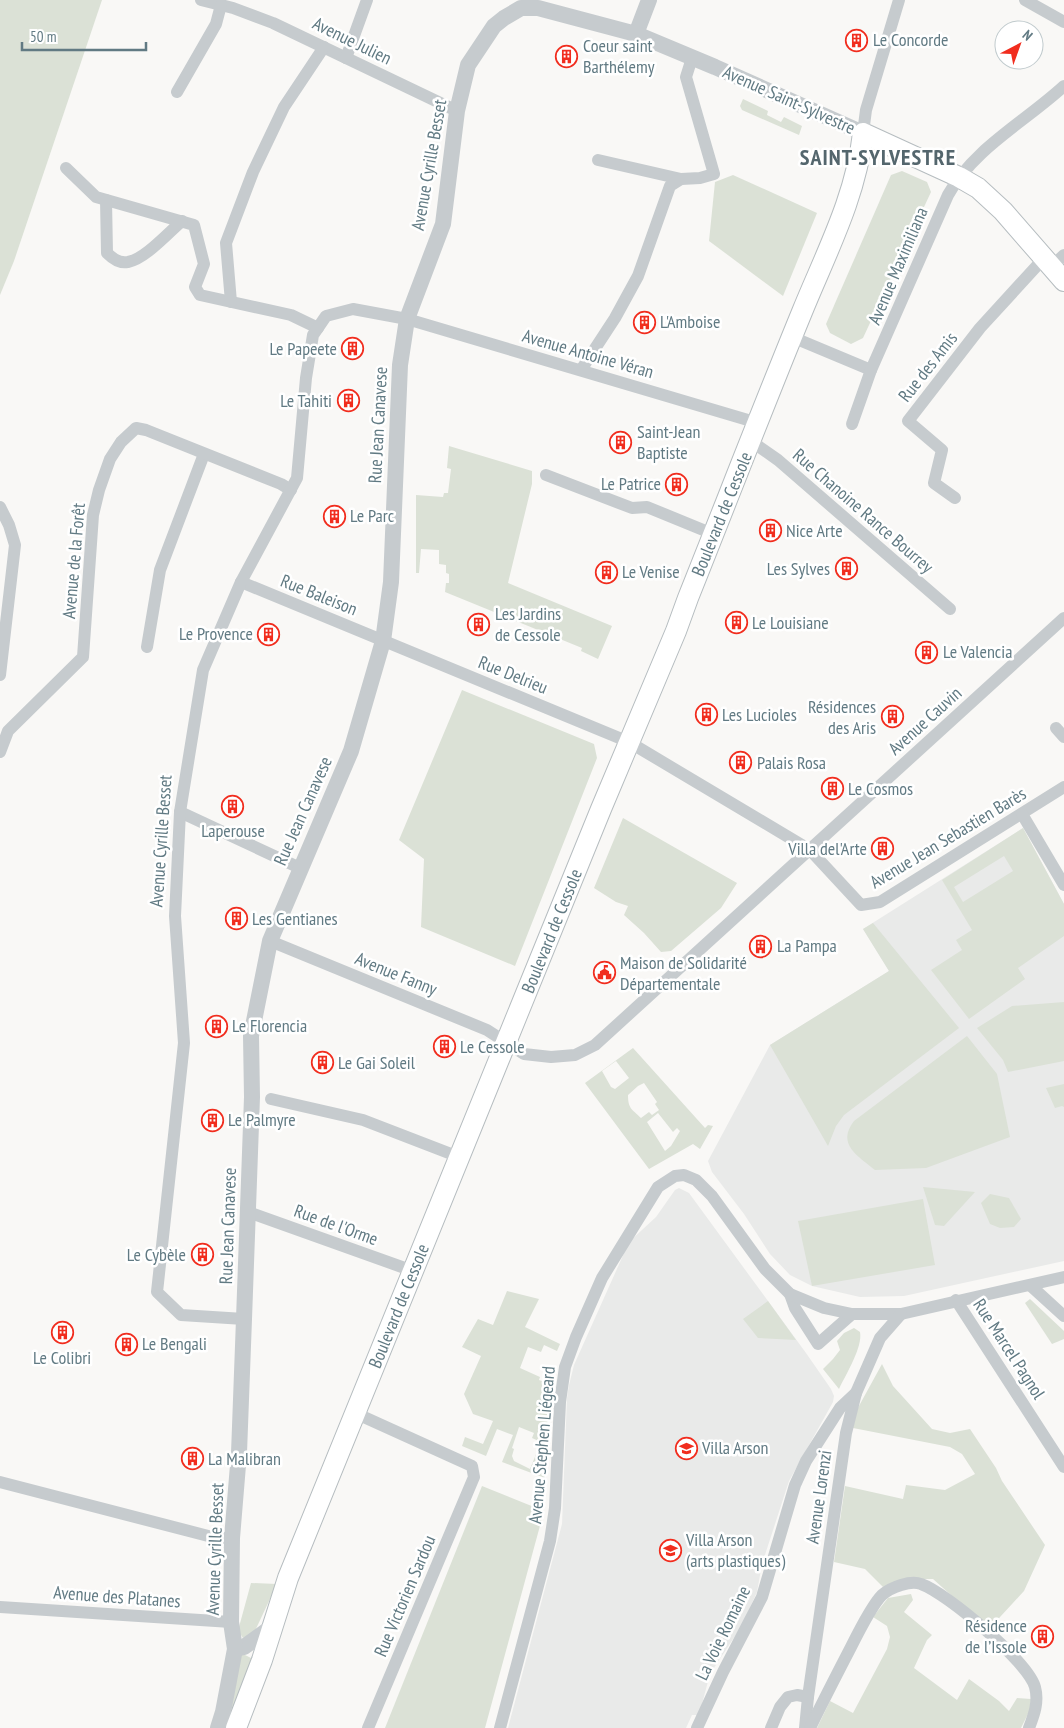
<svg xmlns="http://www.w3.org/2000/svg" width="1064" height="1728" viewBox="0 0 1064 1728" font-family="'PT Sans Narrow',sans-serif">
  <style>
    .built { fill: #e9eae9 }
    .green { fill: #dbe1d6; fill-rule: evenodd }
    .lines { fill: none; stroke-linecap: round; stroke-linejoin: round }
    .primary-casing { stroke: #b6bdc0; stroke-width: 22 }
    .minor { stroke: #c6cbce; stroke-width: 12 }
    .tertiary { stroke: #c6cbce; stroke-width: 16 }
    .primary { stroke: #fff; stroke-width: 20 }
    .labels { text-anchor: middle; stroke-width: 5; stroke-linejoin: round; paint-order: stroke }
    .poi-label { font-size: 18px; fill: #617a83; stroke: #fff; text-anchor: start }
    .street-label { font-size: 18px; fill: #617a83; stroke: #fff }
    .district-label { font-size: 22px; font-weight: bold; letter-spacing: 1px; fill: #54666d; stroke: #fff }
  </style>
  <rect width="100%" height="100%" fill="#f9f8f6"/>
  <!-- built -->
  <g class="built">
    <polygon points="1023,828 1064,904 1064,1261 904,1296 860,1297 812,1286 790,1275 770,1254 744,1214 712,1172 708,1161 770,1045 889,971 863,929"/>
    <polygon points="679,1188 689,1193 806,1353 831,1389 834,1396 833,1402 789,1481 762,1564 757,1592 741,1627 710,1674 699,1715 692,1715 686,1728 508,1728 562,1524 567,1398 569,1385 574,1365 629,1242 656,1217 675,1190"/>
  </g>
  <!-- green -->
  <g class="green">
    <polygon points="0,0 102,0 14,261 0,295"/>
    <polygon points="743,99 768,111 767,115 781,122 784,117 802,126 799,135 742,110 740,106"/>
    <polygon points="902,171 927,182 931,192 863,338 851,344 830,333 826,324 891,175"/>
    <polygon points="733,175 817,213 783,296 709,241 715,182"/>
    <polygon points="449,446 532,471 532,484 508,583 612,626 598,659 581,651 582,648 445,592 446,583 449,583 449,574 446,573 446,565 439,564 439,550 421,549 419,573 416,573 416,495 443,497 444,493 448,493 451,469 447,468"/>
    <polygon points="462,690 594,744 597,758 515,966 421,927 424,859 399,840"/>
    <polygon points="623,818 737,883 721,908 671,951 661,952 644,933 624,915 628,906 616,902 594,888"/>
    <path d="M1023,828L1064,904V936L1018,968L1025,979L969,1019L931,970L962,950L956,940L972,930L942,880ZM1004,856L1013,871L963,902L954,887Z"/>
    <polygon points="873,923 959,1028 844,1115 836,1126 828,1146 770,1045 889,971 863,929"/>
    <polygon points="1064,1002 1064,1061 1008,1072 1003,1060 977,1028 1012,1006"/>
    <path d="M967,1036L997,1074L1010,1137L926,1168L875,1170C858,1156 836,1144 854,1121Z"/>
    <path d="M633,1048L705,1128L708,1125L713,1126L700,1149L693,1144L649,1169L585,1083ZM616,1061L629,1078L615,1089L611,1087L602,1071ZM644,1083L657,1102L655,1104L659,1110L652,1115L649,1112L641,1118C632,1109 628,1109 628,1095L638,1086ZM658,1113L673,1132L677,1128L680,1131L671,1146L665,1151L647,1122Z"/>
    <polygon points="1064,1084 1064,1107 1062,1106 1055,1108 1046,1088"/>
    <polygon points="923,1187 975,1192 944,1226 935,1225"/>
    <polygon points="990,1194 1009,1198 1021,1219 1014,1227 1000,1228 990,1224 981,1203"/>
    <polygon points="923,1199 935,1265 812,1286 798,1221"/>
    <path d="M507,1291L539,1299L525,1327L560,1344L557,1351L544,1345L541,1352L528,1347L520,1368L540,1377L539,1380L549,1384L545,1478L502,1462L513,1435L497,1429L486,1456L462,1446L465,1437L483,1444L493,1421L473,1414L464,1394L481,1356L462,1347L478,1319L493,1325ZM519,1427L534,1433L532,1438L541,1442L530,1469L514,1461L512,1456L514,1449L512,1448Z"/>
    <polygon points="1030,1299 1064,1331 1064,1339 1052,1344 1025,1303"/>
    <polygon points="768,1301 796,1340 758,1338 743,1319"/>
    <path d="M854,1328L860,1332C863,1347 846,1374 839,1389L823,1369L833,1359L840,1350L837,1341L844,1333Z"/>
    <polygon points="882,1364 893,1386 932,1429 950,1433 970,1429 996,1468 1002,1481 1045,1545 1024,1591 989,1629 933,1579 917,1579 883,1587 865,1569 834,1562 845,1486 903,1499 906,1485 945,1490 975,1474 962,1454 950,1447 853,1428 854,1415"/>
    <polygon points="482,1486 544,1511 485,1728 385,1728"/>
    <polygon points="251,1583 277,1584 254,1633 243,1638 239,1632 239,1627"/>
    <polygon points="911,1594 913,1600 904,1612 932,1635 927,1640 914,1668 957,1700 969,1679 999,1701 1009,1711 1017,1698 1031,1699 1030,1710 1021,1728 817,1728 830,1701 853,1713 887,1649 890,1637 887,1626 873,1617 888,1598"/>
    <polygon points="243,1654 255,1660 235,1714 225,1718 240,1656"/>
  </g>
  <g class="lines">
    <defs>
      <path id="primary" d="M236,1728L262,1660L288,1578L601,809L676,631L688,598C726,503 763,407 802,312C826,253 856,197 863,133L959,177L978,188L1003,211L1064,281"/>
    </defs>
    <!-- primary casing -->
    <use href="#primary" class="primary-casing"/>
    <!-- minor -->
    <g class="minor">
      <polyline points="201,0 233,8 273,23 457,111"/>
      <polyline points="1025,0 1064,22"/>
      <polyline points="346,58 367,0"/>
      <polyline points="177,92 216,24 221,5"/>
      <polyline points="863,133 866,110 899,0"/>
      <polyline points="598,160 681,179"/>
      <polyline points="66,168 96,197 194,225 204,264 195,287 200,295 291,315 318,328"/>
      <path d="M106,200L107,253C112,258 119,264 128,262C145,259 168,233 182,221"/>
      <polyline points="1052,266 1064,255"/>
      <polyline points="231,302 226,243 253,172 284,107 324,47"/>
      <path d="M792,337L871,370L948,195C974,148 1025,122 1064,86"/>
      <polyline points="581,370 615,318 638,276 670,186 681,179 700,178 714,174 686,77 692,58"/>
      <polyline points="852,424 871,370"/>
      <polyline points="751,441 778,460 950,609"/>
      <polyline points="546,475 632,508 647,507 713,534"/>
      <polyline points="955,498 934,483 942,450 908,421 980,328 1045,257"/>
      <polyline points="0,507 9,525 15,545 0,675"/>
      <polyline points="241,582 629,742 810,850 861,905 880,902 1064,787"/>
      <polyline points="147,647 160,570 204,454"/>
      <polyline points="1056,728 1064,737"/>
      <polyline points="0,752 8,731 83,657 93,515 99,490 110,459 121,442 136,428 146,430 281,484 291,490"/>
      <polyline points="180,812 300,868"/>
      <polyline points="1022,814 1064,885"/>
      <polyline points="270,941 487,1030 524,1054 551,1057 575,1055 595,1045 1064,618"/>
      <polyline points="271,1099 363,1120 459,1157"/>
      <polyline points="248,1212 413,1271"/>
      <polyline points="1031,1286 1064,1316"/>
      <polyline points="790,1294 795,1308 818,1344 852,1314"/>
      <polyline points="956,1300 1064,1467"/>
      <polyline points="244,1319 181,1315 157,1292 184,1043 175,916 180,812 203,670 241,582 297,478 306,378 313,335 326,316 353,309 407,319 758,423"/>
      <polyline points="355,1413 472,1466 474,1477 368,1728"/>
      <polyline points="0,1482 216,1538 232,1538"/>
      <polyline points="0,1607 231,1622"/>
      <polyline points="500,1728 550,1541 555,1508 560,1402 565,1367 576,1337 602,1278 658,1187 675,1176 684,1175 696,1180 712,1196 765,1269 790,1294 824,1308 852,1314 901,1314 1064,1277"/>
      <polyline points="697,1728 723,1672 762,1597 795,1485 806,1461 840,1408 856,1393"/>
      <polyline points="771,1728 780,1707 788,1697 797,1695 808,1697"/>
      <polyline points="805,1728 808,1697 846,1433 856,1393 880,1338 901,1314"/>
      <path d="M810,1728C823,1701 837,1674 851,1647C858,1633 872,1605 882,1595C891,1587 911,1580 921,1584C947,1593 1028,1662 1035,1687C1039,1702 1034,1715 1029,1728"/>
    </g>
    <!-- tertiary -->
    <g class="tertiary">
      <polyline points="636,34 649,0"/>
      <polyline points="235,1649 244,1647 273,1626"/>
      <polyline points="218,1728 223,1712 235,1649 231,1622 232,1538 239,1453 244,1319 252,1097 251,1036 270,941 351,751 383,641 391,582 400,365 407,319 443,224 457,111 468,65 494,26 504,18 521,8 538,8 636,34 715,67 863,133"/>
    </g>
    <!-- primary -->
    <use href="#primary" class="primary"/>
  </g>
  <!-- icons -->
  <defs>
    <symbol id="building-ring" viewBox="-11 -11 22 22"><circle r="9.5" fill="#fff" stroke="#f12d1e" stroke-width="1.5"/><path d="M-4-6H4V6H1V3H-1V6H-4ZM-2.5-4.3h1.7v1.8h-1.7ZM.8-4.3h1.7v1.8H.8ZM-2.5-1h1.7V.8h-1.7ZM.8-1h1.7V.8H.8Z" fill="#f12d1e"/></symbol>
    <symbol id="civic-ring" viewBox="-11 -11 22 22"><circle r="9.5" fill="#fff" stroke="#f12d1e" stroke-width="1.5"/><path d="M-.6-6.5H3V-4.5H.6V-3L4-1V1h2V6H-6V1h2V-1L-.6-3ZM-1.2 2.5V6h2.4V2.5Z" fill="#f12d1e"/></symbol>
    <symbol id="university-ring" viewBox="-11 -11 22 22"><circle r="9.5" fill="#fff" stroke="#f12d1e" stroke-width="1.5"/><path d="M0-5L7-2L0 1L-7-2ZM-4 1L0 2.5L4 1V4Q0 6-4 4Z" fill="#f12d1e"/></symbol>
  </defs>
  <g fill-rule="evenodd">
    <use href="#building-ring" x="844" y="28" width="25" height="25"/>
    <use href="#building-ring" x="554" y="44" width="25" height="25"/>
    <use href="#building-ring" x="632" y="310" width="25" height="25"/>
    <use href="#building-ring" x="340" y="336" width="25" height="25"/>
    <use href="#building-ring" x="336" y="388" width="25" height="25"/>
    <use href="#building-ring" x="608" y="430" width="25" height="25"/>
    <use href="#building-ring" x="664" y="472" width="25" height="25"/>
    <use href="#building-ring" x="322" y="504" width="25" height="25"/>
    <use href="#building-ring" x="758" y="518" width="25" height="25"/>
    <use href="#building-ring" x="834" y="556" width="25" height="25"/>
    <use href="#building-ring" x="594" y="560" width="25" height="25"/>
    <use href="#building-ring" x="724" y="610" width="25" height="25"/>
    <use href="#building-ring" x="466" y="612" width="25" height="25"/>
    <use href="#building-ring" x="256" y="622" width="25" height="25"/>
    <use href="#building-ring" x="914" y="640" width="25" height="25"/>
    <use href="#building-ring" x="694" y="702" width="25" height="25"/>
    <use href="#building-ring" x="880" y="704" width="25" height="25"/>
    <use href="#building-ring" x="728" y="750" width="25" height="25"/>
    <use href="#building-ring" x="820" y="776" width="25" height="25"/>
    <use href="#building-ring" x="220" y="794" width="25" height="25"/>
    <use href="#building-ring" x="870" y="836" width="25" height="25"/>
    <use href="#building-ring" x="224" y="906" width="25" height="25"/>
    <use href="#building-ring" x="748" y="934" width="25" height="25"/>
    <use href="#civic-ring" x="592" y="960" width="25" height="25"/>
    <use href="#building-ring" x="204" y="1014" width="25" height="25"/>
    <use href="#building-ring" x="432" y="1034" width="25" height="25"/>
    <use href="#building-ring" x="310" y="1050" width="25" height="25"/>
    <use href="#building-ring" x="200" y="1108" width="25" height="25"/>
    <use href="#building-ring" x="190" y="1242" width="25" height="25"/>
    <use href="#building-ring" x="50" y="1320" width="25" height="25"/>
    <use href="#building-ring" x="114" y="1332" width="25" height="25"/>
    <use href="#university-ring" x="674" y="1436" width="25" height="25"/>
    <use href="#building-ring" x="180" y="1446" width="25" height="25"/>
    <use href="#university-ring" x="658" y="1538" width="25" height="25"/>
    <use href="#building-ring" x="1030" y="1624" width="25" height="25"/>
  </g>
  <g class="labels">
    <!-- poi labels -->
    <g class="poi-label">
      <text x="873" y="46">Le Concorde</text>
      <text x="583" y="52">Coeur saint<tspan x="583" dy="21">Barthélemy</tspan></text>
      <text x="660" y="328">L'Amboise</text>
      <text x="337" y="355" text-anchor="end">Le Papeete</text>
      <text x="332" y="407" text-anchor="end">Le Tahiti</text>
      <text x="637" y="438">Saint-Jean<tspan x="637" dy="21">Baptiste</tspan></text>
      <text x="661" y="490" text-anchor="end">Le Patrice</text>
      <text x="350" y="522">Le Parc</text>
      <text x="786" y="537">Nice Arte</text>
      <text x="830" y="575" text-anchor="end">Les Sylves</text>
      <text x="622" y="578">Le Venise</text>
      <text x="495" y="620">Les Jardins<tspan x="495" dy="21">de Cessole</tspan></text>
      <text x="752" y="629">Le Louisiane</text>
      <text x="253" y="640" text-anchor="end">Le Provence</text>
      <text x="943" y="658">Le Valencia</text>
      <text x="876" y="713" text-anchor="end">Résidences<tspan x="876" dy="21">des Aris</tspan></text>
      <text x="722" y="721">Les Lucioles</text>
      <text x="757" y="769">Palais Rosa</text>
      <text x="848" y="795">Le Cosmos</text>
      <text x="233" y="837" text-anchor="middle">Laperouse</text>
      <text x="867" y="855" text-anchor="end">Villa del'Arte</text>
      <text x="252" y="925">Les Gentianes</text>
      <text x="777" y="952">La Pampa</text>
      <text x="620" y="969">Maison de Solidarité<tspan x="620" dy="21">Départementale</tspan></text>
      <text x="232" y="1032">Le Florencia</text>
      <text x="460" y="1053">Le Cessole</text>
      <text x="338" y="1069">Le Gai Soleil</text>
      <text x="228" y="1126">Le Palmyre</text>
      <text x="186" y="1261" text-anchor="end">Le Cybèle</text>
      <text x="142" y="1350">Le Bengali</text>
      <text x="62" y="1364" text-anchor="middle">Le Colibri</text>
      <text x="702" y="1454">Villa Arson</text>
      <text x="208" y="1465">La Malibran</text>
      <text x="686" y="1546">Villa Arson<tspan x="686" dy="21">(arts plastiques)</tspan></text>
      <text x="1027" y="1632" text-anchor="end">Résidence<tspan x="1027" dy="21">de l’Issole</tspan></text>
    </g>
    <!-- street labels -->
    <g class="street-label">
      <text transform="translate(352 41) rotate(26)" y="6">Avenue Julien</text>
      <text transform="translate(789 100) rotate(24)" y="6">Avenue Saint-Sylvestre</text>
      <text transform="translate(429 165) rotate(-80)" y="6">Avenue Cyrille Besset</text>
      <text transform="translate(898 266) rotate(-67)" y="6">Avenue Maximiliana</text>
      <text transform="translate(588 354) rotate(16)" y="6">Avenue Antoine Véran</text>
      <text transform="translate(928 367) rotate(-52)" y="6">Rue des Amis</text>
      <text transform="translate(378 425) rotate(-87)" y="6">Rue Jean Canavese</text>
      <text transform="translate(863 511) rotate(41)" y="6">Rue Chanoine Rance Bourrey</text>
      <text transform="translate(722 514) rotate(-68)" y="6">Boulevard de Cessole</text>
      <text transform="translate(74 561) rotate(-85)" y="6">Avenue de la Forêt</text>
      <text transform="translate(319 595) rotate(22)" y="6">Rue Baleison</text>
      <text transform="translate(513 675) rotate(22)" y="6">Rue Delrieu</text>
      <text transform="translate(925 721) rotate(-42)" y="6">Avenue Cauvin</text>
      <text transform="translate(303 811) rotate(-66)" y="6">Rue Jean Canavese</text>
      <text transform="translate(948 838) rotate(-31)" y="6">Avenue Jean Sebastien Barès</text>
      <text transform="translate(161 841) rotate(-86)" y="6">Avenue Cyrille Besset</text>
      <text transform="translate(552 931) rotate(-68)" y="6">Boulevard de Cessole</text>
      <text transform="translate(396 974) rotate(22)" y="6">Avenue Fanny</text>
      <text transform="translate(336 1225) rotate(20)" y="6">Rue de l'Orme</text>
      <text transform="translate(228 1226) rotate(-88)" y="6">Rue Jean Canavese</text>
      <text transform="translate(399 1306) rotate(-68)" y="6">Boulevard de Cessole</text>
      <text transform="translate(1009 1349) rotate(57)" y="6">Rue Marcel Pagnol</text>
      <text transform="translate(542 1445) rotate(-85)" y="6">Avenue Stephen Liégeard</text>
      <text transform="translate(819 1497) rotate(-82)" y="6">Avenue Lorenzi</text>
      <text transform="translate(215 1549) rotate(-88)" y="6">Avenue Cyrille Besset</text>
      <text transform="translate(405 1596) rotate(-67)" y="6">Rue Victorien Sardou</text>
      <text transform="translate(117 1597) rotate(4)" y="6">Avenue des Platanes</text>
      <text transform="translate(723 1633) rotate(-64)" y="6">La Voie Romaine</text>
    </g>
    <!-- district labels -->
    <g class="district-label">
      <text x="878" y="165">SAINT-SYLVESTRE</text>
    </g>
  </g>
  <!-- north arrow -->
  <g transform="translate(1019 45) rotate(41)"><circle r="24" fill="#ffffff" stroke="#c0cacd"/>
  <path d="M0-4L9 19L0 12L-9 19Z" fill="#f12d1e"/>
  <text y="-8" font-size="14" font-weight="bold" text-anchor="middle" fill="#617a83">N</text>
  </g>
  <!-- scale -->
  <path d="M22 42v8h124v-8" fill="none" stroke="#617a83" stroke-width="2.5"/>
  <text x="30" y="42" font-size="15" fill="#617a83" stroke="#ffffff" stroke-width="4" paint-order="stroke">50 m</text>
</svg>
